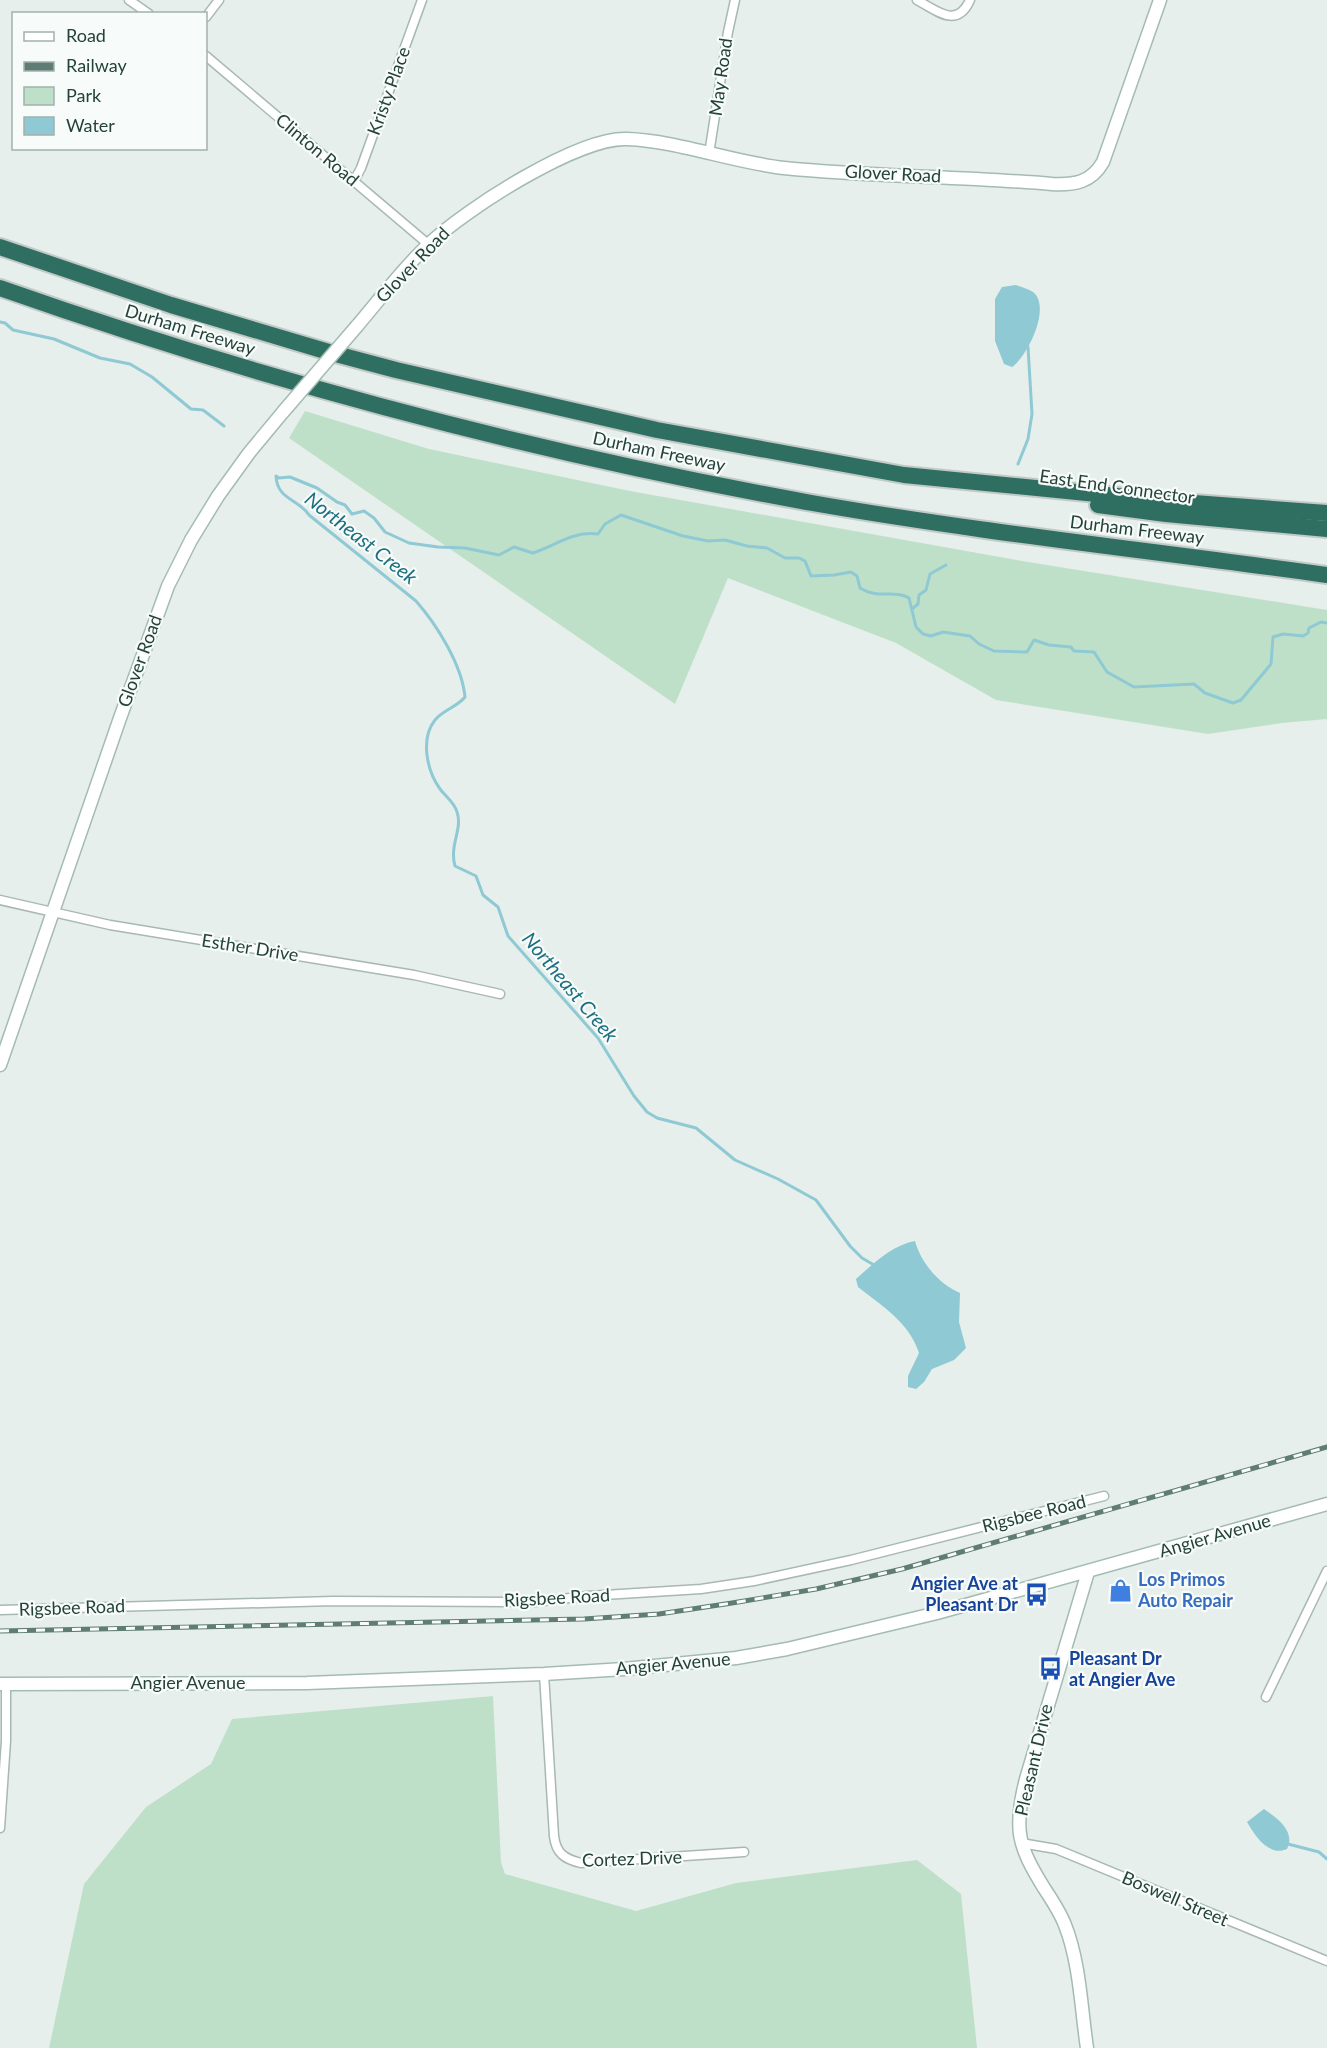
<svg xmlns="http://www.w3.org/2000/svg" width="1327" height="2048" viewBox="0 0 1327 2048" font-family="Lato,sans-serif">
  <style>
    .green { fill: #bfe0c8 }
    .water { fill: #8ec9d4 }
    .lines { fill: none; stroke-linecap: round; stroke-linejoin: round }
    .stream { stroke: #8ec9d4; stroke-width: 3 }
    .street-casing { stroke: #a8b8b2; stroke-width: 11 }
    .secondary-casing { stroke: #a4bbb3; stroke-width: 15 }
    .highway-casing { stroke: #c2cac8; stroke-width: 20 }
    .street { stroke: #fff; stroke-width: 8 }
    .secondary { stroke: #fff; stroke-width: 12 }
    .highway { stroke: #2f6f62; stroke-width: 16 }
    .rail-casing { stroke: #5f7d75; stroke-width: 5 }
    .rail { stroke: #f7fbf9; stroke-width: 3; stroke-dasharray: 9; stroke-linecap: butt }
    .secondary-bridge-casing { stroke: #a4bbb3; stroke-width: 15; stroke-linecap: butt }
    .secondary-bridge { stroke: #fff; stroke-width: 12 }
    .labels { text-anchor: middle; stroke-width: 4.5; stroke-linejoin: round; paint-order: stroke }
    .street-label { font-size: 18px; fill: #24423a; stroke: #f7fbf9 }
    .shop-label { font-size: 18px; font-weight: bold; fill: #366cbe; stroke: #f7fbf9; text-anchor: start }
    .transit-label { font-size: 18px; font-weight: bold; fill: #164399; stroke: #f7fbf9; text-anchor: end }
    .water-label { font-size: 20px; font-style: italic; fill: #1c6f80; stroke: #f7fbf9 }
  </style>
  <rect width="100%" height="100%" fill="#e6efeb"/>
  <!-- green -->
  <g class="green">
    <polygon points="305,411 429,449 630,491 1022,561 1327,610 1327,719 1282,723 1208,734 996,700 896,643 728,578 675,704 289,438"/>
    <polygon points="493,1696 501,1862 505,1874 636,1911 736,1883 917,1860 961,1894 977,2048 49,2048 84,1884 146,1807 211,1764 232,1719"/>
  </g>
  <!-- water -->
  <g class="water">
    <path d="M1016,285C1021,287 1029,289 1033,292C1052,307 1027,357 1012,367L1004,364L995,341V299L1002,287Z"/>
    <path d="M915,1241C921,1263 939,1284 960,1293L959,1322L966,1348L954,1360L932,1369L924,1382L916,1389L908,1387V1376L919,1353C909,1322 882,1306 858,1287L856,1279C873,1264 892,1245 915,1241Z"/>
    <path d="M1264,1809C1277,1818 1296,1831 1287,1849C1269,1857 1255,1836 1247,1822Z"/>
  </g>
  <g class="lines">
    <!-- stream -->
    <g class="stream">
      <polyline points="0,322 5,323 13,330 54,339 100,358 130,364 152,377 191,409 203,410 224,426"/>
      <polyline points="1018,464 1028,439 1032,414 1028,347"/>
      <polyline points="912,609 918,604 919,595 926,590 930,574 946,565"/>
      <path d="M874,1265L862,1258L850,1246L816,1200L778,1179L735,1160L696,1128L657,1118L647,1112L634,1096L598,1038L508,936L498,907L483,895L476,876L455,866C449,845 463,829 457,812C455,803 446,797 440,789C427,771 420,739 435,720C443,710 457,707 465,697C462,665 437,625 416,601L309,515C299,499 277,500 276,476L279,478L290,477L317,488L337,502L345,505L352,514L364,511L374,518L385,532L409,543L438,547L465,548L499,555L514,547L533,553C557,545 572,531 598,534L605,524L621,515L683,536L708,541L725,540L747,546L767,548L785,558H799L805,561L811,576L834,575L851,572L857,576L860,588C879,600 894,589 909,598L916,627L923,634L931,636L943,632L970,636L979,644L994,651L1027,652L1034,640L1049,645L1071,647L1074,651L1094,652L1107,672L1134,687L1194,684L1205,693L1233,703L1241,700L1271,664L1273,637L1283,634L1303,636L1308,633L1309,628L1321,622L1327,623"/>
      <polyline points="1288,1844 1319,1852 1327,1859"/>
    </g>
    <defs>
      <g id="street">
        <polyline points="129,0 149,14"/>
        <path d="M917,0C937,11 957,29 970,0"/>
        <polyline points="206,17 219,0"/>
        <polyline points="206,56 428,244"/>
        <polyline points="709,154 728,32 735,0"/>
        <polyline points="354,181 361,168 422,0"/>
        <polyline points="0,900 110,925 414,975 500,994"/>
        <polyline points="0,1610 333,1601 534,1602 588,1596 701,1589 754,1581 851,1560 1104,1496"/>
        <path d="M544,1674L554,1836C556,1853 564,1859 581,1863L744,1852"/>
        <polyline points="1266,1697 1327,1571"/>
        <polyline points="0,1828 6,1741 6,1684"/>
        <polyline points="1021,1843 1056,1849 1327,1961"/>
      </g>
      <g id="secondary">
        <path d="M357,326C381,298 403,268 429,244C466,209 578,137 627,139C679,141 731,162 784,168C873,177 963,176 1052,184C1074,185 1091,183 1103,162L1160,0"/>
        <polyline points="0,1065 120,718 168,586 191,540 218,496 249,453 283,412"/>
        <polyline points="0,1684 307,1683 544,1674 624,1669 736,1658 787,1649 937,1613 1327,1504"/>
        <path d="M1087,2048C1081,2008 1080,1963 1065,1925C1060,1912 1052,1900 1044,1888C1018,1846 1013,1829 1026,1779L1088,1572"/>
      </g>
      <g id="highway">
        <polyline points="0,247 171,305 332,353 396,370 657,430 904,475 1167,501 1327,513"/>
        <path d="M0,288C264,381 536,453 812,503C983,533 1156,551 1327,575"/>
        <polyline points="1098,505 1166,514 1327,529"/>
      </g>
    </defs>
    <!-- street casing -->
    <use href="#street" class="street-casing"/>
    <!-- secondary casing -->
    <use href="#secondary" class="secondary-casing"/>
    <!-- highway casing -->
    <use href="#highway" class="highway-casing"/>
    <!-- street -->
    <use href="#street" class="street"/>
    <!-- secondary -->
    <use href="#secondary" class="secondary"/>
    <!-- highway -->
    <use href="#highway" class="highway"/>
    <defs>
      <polyline id="rail" points="0,1631 584,1619 659,1614 732,1603 816,1589 902,1569 1327,1447"/>
    </defs>
    <!-- rail casing -->
    <use href="#rail" class="rail-casing"/>
    <!-- rail -->
    <use href="#rail" class="rail"/>
    <defs>
      <polyline id="secondary-bridge" points="283,412 357,326"/>
    </defs>
    <!-- secondary-bridge casing -->
    <use href="#secondary-bridge" class="secondary-bridge-casing"/>
    <!-- secondary-bridge -->
    <use href="#secondary-bridge" class="secondary-bridge"/>
  </g>
  <!-- icons -->
  <defs>
    <symbol id="shop-bare" viewBox="-9 -9 18 18"><path d="M-5-2.5h2.3a2.7 3.5 0 0 1 5.4 0H5L5.5 6h-11ZM-1.5-2.5h3a1.5 2.3 0 0 0-3 0Z" fill="#3f7fe0" stroke="#f7fbf9" stroke-width="2.5" paint-order="stroke"/></symbol>
    <symbol id="bus-bare" viewBox="-9 -9 18 18"><path d="M-5-6H5V4H4V6H2V4H-2V6H-4V4H-5ZM-3.5-4V0h7V-4ZM-3.5 1.2v1.5H-2V1.2ZM2 1.2v1.5H3.5V1.2Z" fill="#1a4fb4" stroke="#f7fbf9" stroke-width="2.5" paint-order="stroke"/></symbol>
  </defs>
  <g fill-rule="evenodd">
    <use href="#shop-bare" x="1104" y="1574" width="33" height="33"/>
    <use href="#bus-bare" x="1020" y="1578" width="33" height="33"/>
    <use href="#bus-bare" x="1034" y="1652" width="33" height="33"/>
  </g>
  <g class="labels">
    <!-- street labels -->
    <g class="street-label">
      <text transform="translate(721 77) rotate(-82)" y="6">May Road</text>
      <text transform="translate(389 91) rotate(-70)" y="6">Kristy Place</text>
      <text transform="translate(317 150) rotate(40)" y="6">Clinton Road</text>
      <text transform="translate(893 174) rotate(3)" y="6">Glover Road</text>
      <text transform="translate(413 265) rotate(-46)" y="6">Glover Road</text>
      <text transform="translate(190 330) rotate(17)" y="6">Durham Freeway</text>
      <text transform="translate(659 452) rotate(12)" y="6">Durham Freeway</text>
      <text transform="translate(1117 487) rotate(8)" y="6">East End Connector</text>
      <text transform="translate(1137 530) rotate(7)" y="6">Durham Freeway</text>
      <text transform="translate(140 661) rotate(-70)" y="6">Glover Road</text>
      <text transform="translate(250 948) rotate(9)" y="6">Esther Drive</text>
      <text transform="translate(1034 1514) rotate(-14)" y="6">Rigsbee Road</text>
      <text transform="translate(1215 1536) rotate(-16)" y="6">Angier Avenue</text>
      <text transform="translate(557 1598) rotate(-3)" y="6">Rigsbee Road</text>
      <text transform="translate(72 1608) rotate(-2)" y="6">Rigsbee Road</text>
      <text transform="translate(673 1664) rotate(-5)" y="6">Angier Avenue</text>
      <text x="188" y="1689">Angier Avenue</text>
      <text transform="translate(1034 1760) rotate(-77)" y="6">Pleasant Drive</text>
      <text transform="translate(632 1859) rotate(-2)" y="6">Cortez Drive</text>
      <text transform="translate(1175 1899) rotate(23)" y="6">Boswell Street</text>
    </g>
    <!-- shop labels -->
    <g class="shop-label">
      <text x="1138" y="1586">Los Primos<tspan x="1138" dy="21">Auto Repair</tspan></text>
    </g>
    <!-- transit labels -->
    <g class="transit-label">
      <text x="1018" y="1590">Angier Ave at<tspan x="1018" dy="21">Pleasant Dr</tspan></text>
      <text x="1069" y="1665" text-anchor="start">Pleasant Dr<tspan x="1069" dy="21">at Angier Ave</tspan></text>
    </g>
    <!-- water labels -->
    <g class="water-label">
      <text transform="translate(361 538) rotate(38)" y="7">Northeast Creek</text>
      <text transform="translate(570 987) rotate(50)" y="7">Northeast Creek</text>
    </g>
  </g>
  <!-- legend -->
  <rect x="12" y="12" width="195" height="138" fill="#f7fbf9" stroke="#a3b1ad" stroke-width="1.5"/>
  <rect x="24" y="32" width="30" height="9" fill="#ffffff" stroke="#a3b1ad" stroke-width="1.5"/>
  <text x="66" y="42" font-size="18" fill="#24423a">Road</text>
  <rect x="24" y="62" width="30" height="9" fill="#5f7d75" stroke="#a3b1ad" stroke-width="1.5"/>
  <text x="66" y="72" font-size="18" fill="#24423a">Railway</text>
  <rect x="24" y="87" width="30" height="18" fill="#bfe0c8" stroke="#a3b1ad" stroke-width="1.5"/>
  <text x="66" y="102" font-size="18" fill="#24423a">Park</text>
  <rect x="24" y="117" width="30" height="18" fill="#8ec9d4" stroke="#a3b1ad" stroke-width="1.5"/>
  <text x="66" y="132" font-size="18" fill="#24423a">Water</text>
</svg>
